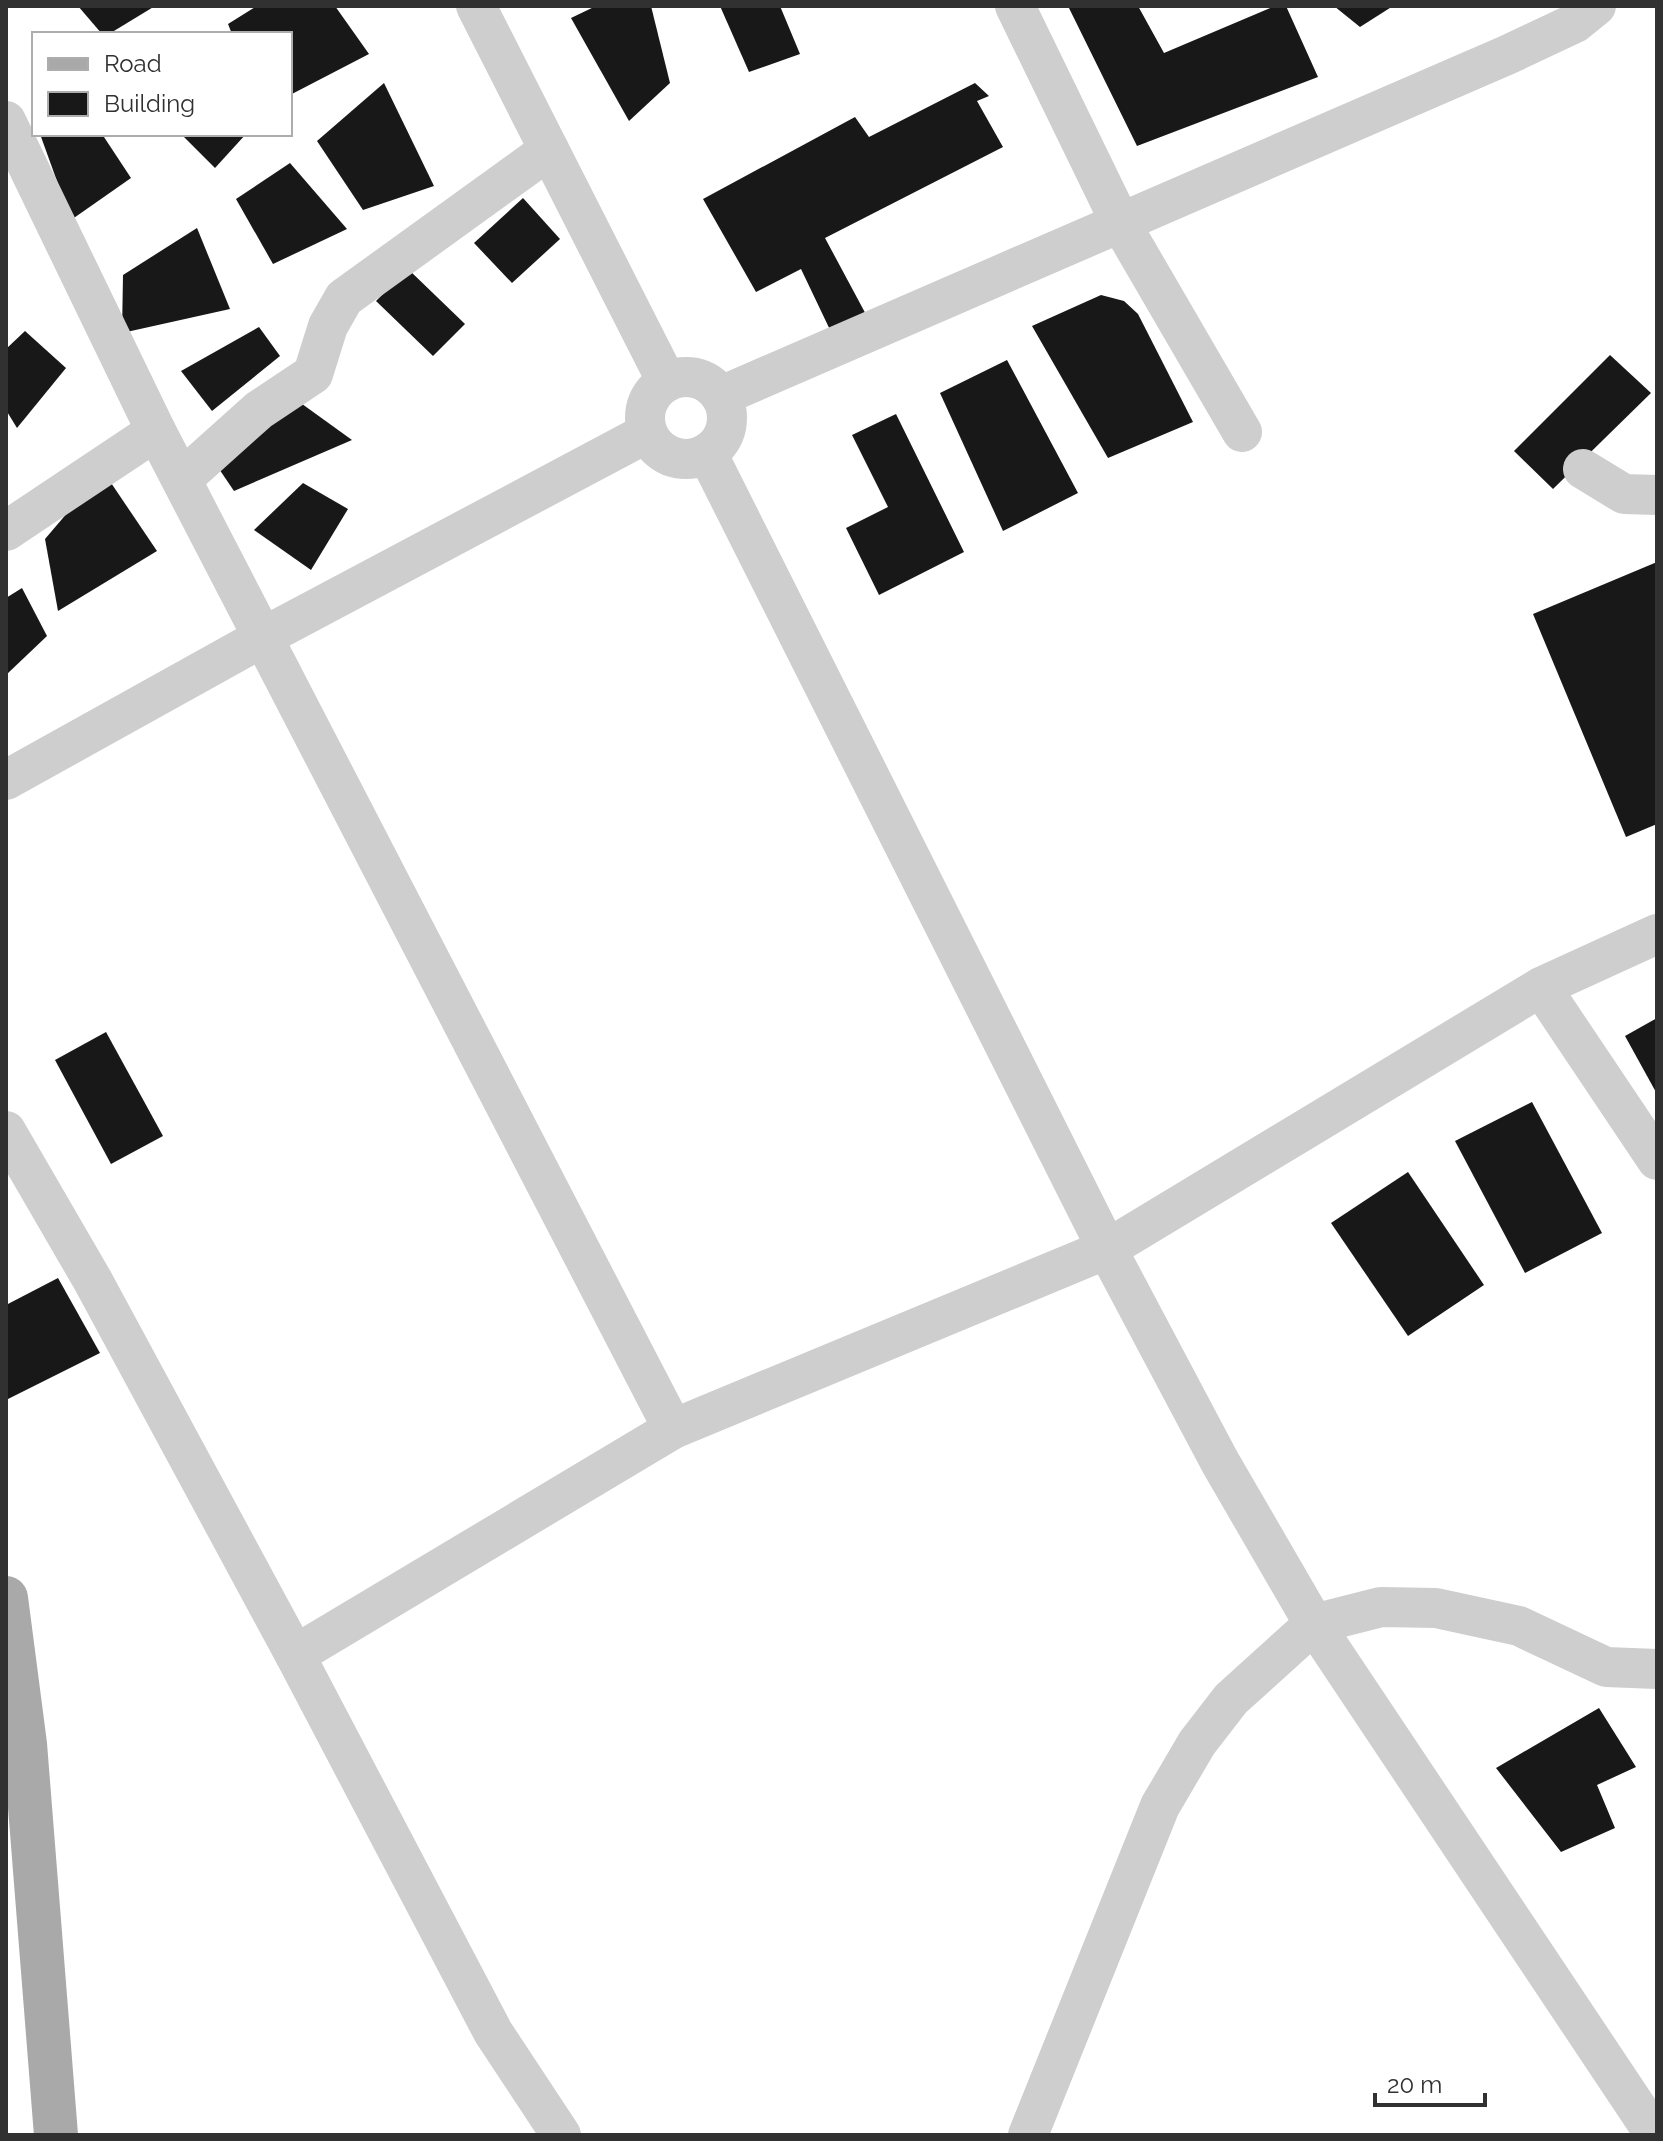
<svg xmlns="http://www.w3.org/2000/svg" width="1663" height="2141" viewBox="0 0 1663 2141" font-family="Raleway,sans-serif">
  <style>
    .building { fill: #181818 }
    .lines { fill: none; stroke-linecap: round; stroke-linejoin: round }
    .minor { stroke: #cecece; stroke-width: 40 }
    .primary { stroke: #a9a9a9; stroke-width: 44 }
  </style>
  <rect width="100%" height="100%" fill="#fff"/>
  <!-- building -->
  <g class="building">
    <polygon points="78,6 155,6 109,34 102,34"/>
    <polygon points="257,6 335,6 369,54 290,95 290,34 232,34 228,24"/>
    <polygon points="596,6 651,6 670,83 629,121 571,18"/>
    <polygon points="720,6 780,6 800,54 749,72"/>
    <polygon points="1068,6 1138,6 1164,53 1275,6 1286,6 1318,77 1137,146"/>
    <polygon points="1334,6 1393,6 1360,27"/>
    <polygon points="384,83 434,186 363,210 317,141"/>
    <polygon points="975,83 989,96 977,101 1003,147 825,238 869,320 832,334 801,269 756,292 703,199 855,117 869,137"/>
    <polygon points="40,134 102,134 131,178 71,220"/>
    <polygon points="181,134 246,134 215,168"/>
    <polygon points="290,163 347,229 273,264 236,199"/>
    <polygon points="523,198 560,239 512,283 474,243"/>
    <polygon points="197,228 230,309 122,333 123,275"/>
    <polygon points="408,269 465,324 433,356 376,301"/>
    <polygon points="1101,295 1124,301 1138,314 1193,422 1108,458 1032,326"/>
    <polygon points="259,327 280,356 212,411 181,371"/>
    <polygon points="25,331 66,368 17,428 6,410 6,349"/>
    <polygon points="1610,355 1651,393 1553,489 1514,451"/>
    <polygon points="1007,360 1078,493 1003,531 940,393"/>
    <polygon points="291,396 352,440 234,491 213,460"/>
    <polygon points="896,414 964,552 879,595 846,528 888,507 852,435"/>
    <polygon points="103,471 157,551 58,611 45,539"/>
    <polygon points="303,483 348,509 311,570 254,530"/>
    <polygon points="1657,562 1657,824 1626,837 1533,614"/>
    <polygon points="22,588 47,636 6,675 6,598"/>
    <polygon points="1657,1018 1657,1094 1625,1036"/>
    <polygon points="106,1032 163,1136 111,1164 55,1060"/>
    <polygon points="1532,1102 1602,1233 1525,1273 1455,1141"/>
    <polygon points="1408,1172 1484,1285 1408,1336 1331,1223"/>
    <polygon points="58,1278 100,1353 6,1400 6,1305"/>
    <polygon points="1599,1708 1636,1767 1597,1785 1615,1828 1561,1852 1496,1768"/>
  </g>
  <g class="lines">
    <!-- minor -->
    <g class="minor">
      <polyline points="476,6 667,382"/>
      <polyline points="1015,6 1121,224 1242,432"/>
      <polyline points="6,121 156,431 673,1429"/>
      <circle cx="686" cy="418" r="41"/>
      <polyline points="721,396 1507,55 1575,23 1596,6"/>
      <polyline points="707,453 1107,1249 1220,1462 1314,1624 1655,2135"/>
      <polyline points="1583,469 1624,494 1657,495"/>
      <polyline points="182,479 259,410 313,374 328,326 344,298 549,150"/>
      <polyline points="6,531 156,431"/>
      <polyline points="6,780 265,636 647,433"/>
      <polyline points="1541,987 1657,1160"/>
      <polyline points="6,1131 93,1281 295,1655 493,2032 561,2135"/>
      <polyline points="295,1655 673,1429 1107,1249 1541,987 1657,934"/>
      <polyline points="1028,2135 1160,1806 1197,1743 1231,1699 1314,1624 1381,1607 1436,1608 1519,1626 1606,1667 1657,1669"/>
    </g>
    <!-- primary -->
    <polyline class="primary" points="6,1598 25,1744 56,2135"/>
  </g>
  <!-- border -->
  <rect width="1663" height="2141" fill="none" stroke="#313131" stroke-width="16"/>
  <!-- legend -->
  <rect x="32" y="32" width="260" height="104" fill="#ffffff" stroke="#adadad" stroke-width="2"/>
  <rect x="48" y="58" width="40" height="12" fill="#a9a9a9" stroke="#adadad" stroke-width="2"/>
  <text x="104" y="72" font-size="24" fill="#313131">Road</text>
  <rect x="48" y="92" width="40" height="24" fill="#181818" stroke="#adadad" stroke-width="2"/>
  <text x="104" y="112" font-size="24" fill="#313131">Building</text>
  <!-- scale -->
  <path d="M1375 2093v12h110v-12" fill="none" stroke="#313131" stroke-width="4"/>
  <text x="1387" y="2093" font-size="24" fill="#313131" stroke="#ffffff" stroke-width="6" paint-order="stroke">20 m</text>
</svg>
